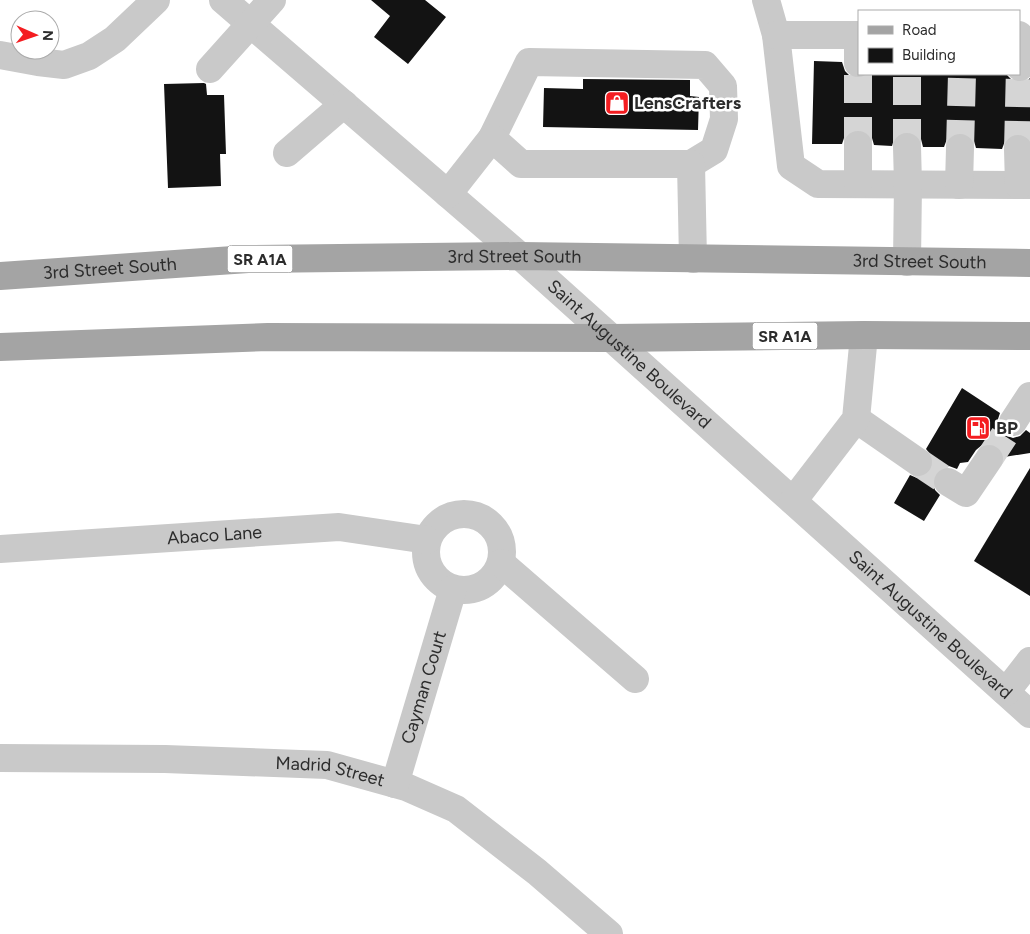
<svg xmlns="http://www.w3.org/2000/svg" width="1030" height="934" viewBox="0 0 1030 934" font-family="Figtree,sans-serif">
  <style>
    .building { fill: #131313 }
    .lines { fill: none; stroke-linecap: round; stroke-linejoin: round }
    .minor-tunnel { stroke: #d5d5d5; stroke-width: 28; stroke-dasharray: 28 14; stroke-linecap: butt }
    .minor { stroke: #c9c9c9; stroke-width: 28 }
    .major { stroke: #a4a4a4; stroke-width: 28 }
    .labels { text-anchor: middle; stroke-width: 5; stroke-linejoin: round; paint-order: stroke }
    .shield { fill: #fff; stroke: #6b6b6b; stroke-width: 1 }
    .shield-label { font-size: 16px; font-weight: bold; fill: #2c2c2c }
    .poi-label { font-size: 18px; font-weight: bold; fill: #2c2c2c; stroke: #fff; text-anchor: start }
    .street-label { font-size: 18px; fill: #2c2c2c; stroke: #fff }
  </style>
  <rect width="100%" height="100%" fill="#fff"/>
  <!-- building -->
  <g class="building">
    <polygon points="371,0 425,0 446,17 408,64 374,37 390,16"/>
    <polygon points="814,61 842,62 845,71 851,77 858,79 865,77 869,74 1006,74 1012,80 1020,83 1028,80 1030,78 1030,139 1025,135 1017,133 1010,135 1005,141 1002,149 976,148 974,141 969,135 960,132 953,134 947,139 944,147 923,147 921,139 915,134 906,131 898,134 894,139 892,146 874,145 872,138 866,132 858,129 850,132 844,138 842,144 812,144"/>
    <polygon points="583,79 690,80 690,96 699,97 698,130 543,127 544,88 583,89"/>
    <polygon points="204,83 206,84 207,95 224,95 226,154 220,154 221,186 168,188 164,84"/>
    <polygon points="962,388 1000,413 997,422 999,429 1004,435 1013,438 1020,436 1026,430 1030,433 1030,453 1004,457 1003,452 998,446 990,443 982,445 976,450 968,462 960,463 957,469 949,466 940,469 934,474 932,482 935,490 940,495 924,521 894,503 910,475 917,478 924,476 931,470 934,463 932,456 926,449"/>
    <polygon points="1030,468 1030,596 974,561"/>
  </g>
  <g class="lines">
    <!-- minor-tunnel -->
    <g class="minor-tunnel">
      <polyline points="858,145 858,63"/>
      <polyline points="907,147 907,74"/>
      <polyline points="960,148 962,74"/>
      <polyline points="1018,149 1020,67"/>
      <polyline points="989,459 1013,422"/>
      <polyline points="918,462 948,482"/>
    </g>
    <!-- minor -->
    <g class="minor">
      <path id="s1" d="M223,0L520,256L1030,714"/>
      <polyline points="766,0 776,35 791,166 818,184 1030,185"/>
      <polyline points="776,35 859,35"/>
      <polyline points="858,35 858,63"/>
      <polyline points="1019,35 1020,67"/>
      <polyline points="0,55 38,62 64,65 89,56 115,39 156,0"/>
      <polyline points="210,69 272,0"/>
      <polyline points="492,138 529,62 705,65 723,86 724,119 714,150 691,164"/>
      <polyline points="1018,149 1019,185"/>
      <polyline points="287,153 344,104"/>
      <polyline points="858,184 858,145"/>
      <polyline points="959,185 960,148"/>
      <polyline points="448,194 492,138 521,164 691,164 693,259"/>
      <polyline points="907,262 908,184 907,147"/>
      <polyline points="856,419 918,462"/>
      <polyline points="1013,422 1030,396"/>
      <polyline points="948,482 966,493 989,459"/>
      <polyline points="793,501 856,419 864,335"/>
      <circle cx="464" cy="552" r="38"/>
      <path id="s2" d="M0,549L339,527L427,540"/>
      <polyline points="501,563 635,679"/>
      <polyline points="1006,692 1030,661"/>
      <path id="s3" d="M0,758L165,759L327,765L406,787L456,809L537,872L609,934"/>
      <path id="s4" d="M395,784L453,589"/>
    </g>
    <!-- major -->
    <g class="major">
      <path id="s5" d="M0,276L248,259L520,256L1030,263"/>
      <polyline points="0,347 268,337 611,338 864,335 1030,336"/>
    </g>
  </g>
  <!-- icons -->
  <defs>
    <symbol id="shop-square" viewBox="-11 -11 22 22"><rect x="-9" y="-9" width="18" height="18" rx="4" fill="#f41d21" stroke="#fff"/><path d="M-5-2.5h2.3a2.7 3.5 0 0 1 5.4 0H5L5.5 6h-11ZM-1.5-2.5h3a1.5 2.3 0 0 0-3 0Z" fill="#fff"/></symbol>
    <symbol id="fuel-square" viewBox="-11 -11 22 22"><rect x="-9" y="-9" width="18" height="18" rx="4" fill="#f41d21" stroke="#fff"/><path d="M-5.5-6h7V0h2V4h1.3V-2.5L3-4.5l.8-.8L6-3V5H2.5V1h-1V6h-7ZM-4.2-4.7v3.2H.2V-4.7Z" fill="#fff"/></symbol>
  </defs>
  <g fill-rule="evenodd">
    <use href="#shop-square" x="603" y="89" width="28" height="28"/>
    <use href="#fuel-square" x="964" y="414" width="28" height="28"/>
  </g>
  <g class="labels">
    <!-- shield labels -->
    <g class="shield">
      <rect x="227.5" y="245.5" width="65" height="27" rx="4"/>
      <rect x="752.5" y="322.5" width="65" height="27" rx="4"/>
    </g>
    <g class="shield-label">
      <text x="260" y="265">SR A1A</text>
      <text x="785" y="342">SR A1A</text>
    </g>
    <!-- poi labels -->
    <g class="poi-label">
      <text x="634" y="109">LensCrafters</text>
      <text x="996" y="434">BP</text>
    </g>
    <!-- street labels -->
    <g class="street-label">
      <text dy="6" stroke="none"><textPath href="#s5" startOffset="515">3rd Street South</textPath></text>
      <text dy="6" stroke="none"><textPath href="#s5" startOffset="920">3rd Street South</textPath></text>
      <text dy="6" stroke="none"><textPath href="#s5" startOffset="110">3rd Street South</textPath></text>
      <text dy="6" stroke="none"><textPath href="#s1" startOffset="539">Saint Augustine Boulevard</textPath></text>
      <text dy="6" stroke="none"><textPath href="#s2" startOffset="215">Abaco Lane</textPath></text>
      <text dy="6" stroke="none"><textPath href="#s1" startOffset="944">Saint Augustine Boulevard</textPath></text>
      <text dy="6" stroke="none"><textPath href="#s4" startOffset="101">Cayman Court</textPath></text>
      <text dy="6" stroke="none"><textPath href="#s3" startOffset="331">Madrid Street</textPath></text>
    </g>
  </g>
  <!-- legend -->
  <rect x="858" y="10" width="162" height="65" fill="#ffffff" stroke="#ababab"/>
  <rect x="868" y="26" width="25" height="8" fill="#a4a4a4" stroke="#ababab"/>
  <text x="902" y="35" font-size="15" fill="#2c2c2c">Road</text>
  <rect x="868" y="48" width="25" height="15" fill="#131313" stroke="#ababab"/>
  <text x="902" y="60" font-size="15" fill="#2c2c2c">Building</text>
  <!-- north arrow -->
  <g transform="translate(35 35) rotate(92)"><circle r="24" fill="#ffffff" stroke="#ababab"/>
  <path d="M0-4L9 19L0 12L-9 19Z" fill="#f41d21"/>
  <text y="-8" font-size="14" font-weight="bold" text-anchor="middle" fill="#2c2c2c">N</text>
  </g>
</svg>
